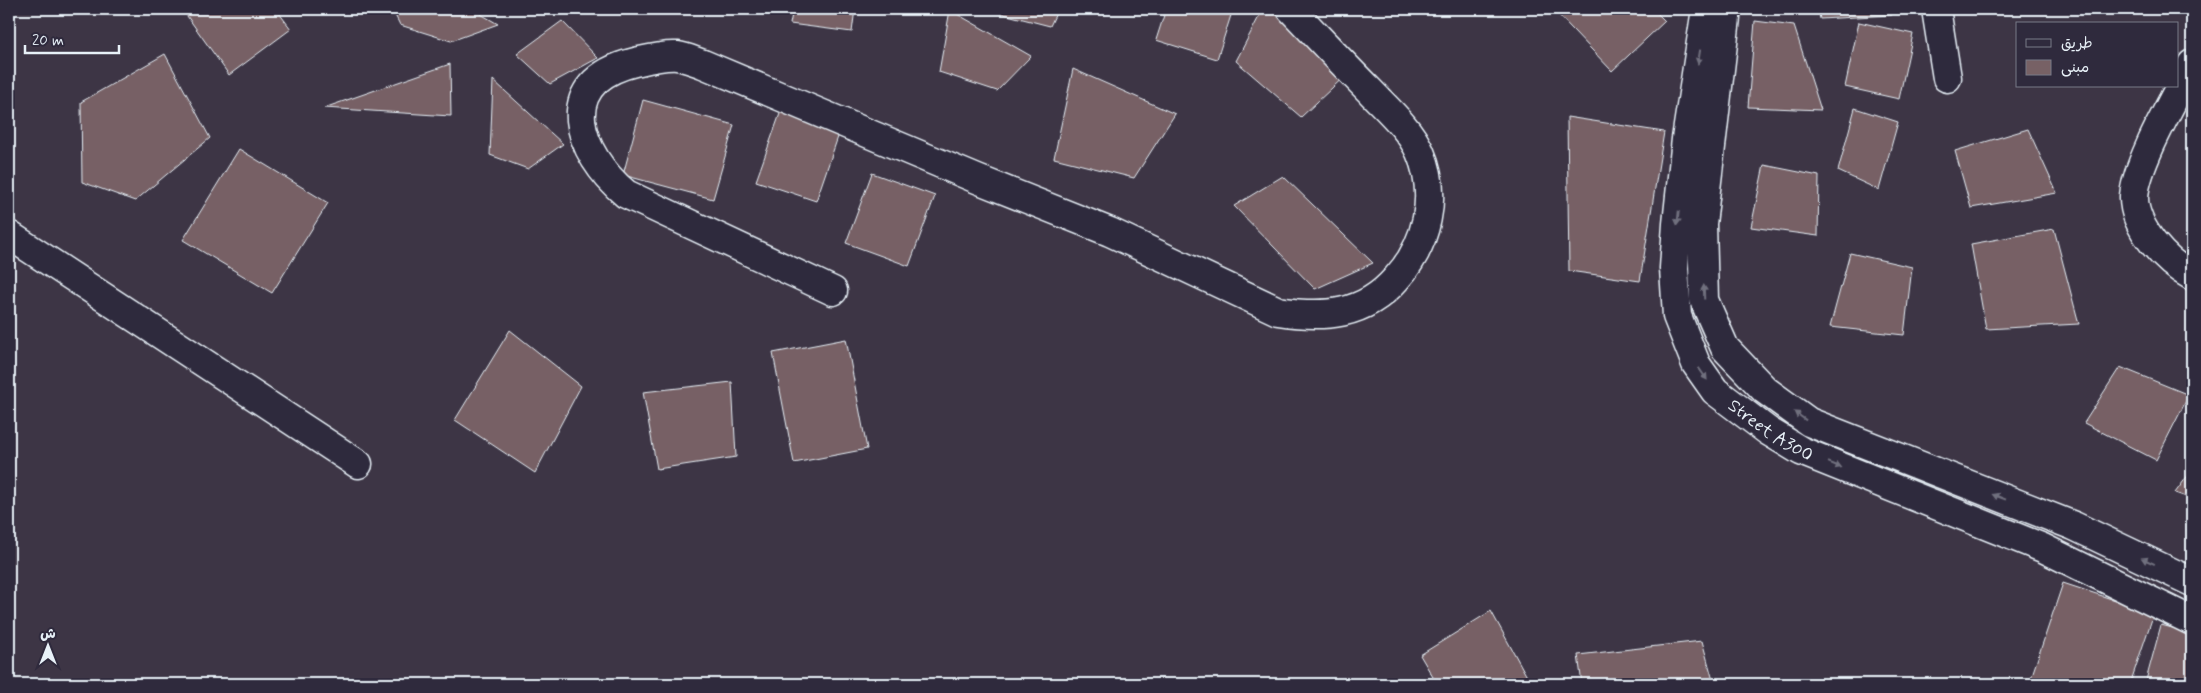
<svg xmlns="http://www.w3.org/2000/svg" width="2201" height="693" viewBox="0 0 2201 693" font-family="Mynerve,'Playpen Sans Arabic',sans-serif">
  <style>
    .building { fill: #776165; stroke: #e8f1f8 }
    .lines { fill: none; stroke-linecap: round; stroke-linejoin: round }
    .minor-casing { stroke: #e8f1f8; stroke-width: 31 }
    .tertiary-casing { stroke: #e8f1f8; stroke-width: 31 }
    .minor { stroke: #2f2a3d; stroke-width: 28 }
    .tertiary { stroke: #2f2a3d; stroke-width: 28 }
    .oneway { fill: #70707e }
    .labels { text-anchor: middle; stroke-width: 5; stroke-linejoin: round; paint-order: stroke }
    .street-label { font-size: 18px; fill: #e8f1f8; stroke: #2f2a3d }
  </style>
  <rect width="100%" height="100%" fill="#3d3545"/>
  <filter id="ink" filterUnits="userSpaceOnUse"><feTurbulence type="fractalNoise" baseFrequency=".02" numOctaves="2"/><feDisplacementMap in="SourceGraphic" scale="10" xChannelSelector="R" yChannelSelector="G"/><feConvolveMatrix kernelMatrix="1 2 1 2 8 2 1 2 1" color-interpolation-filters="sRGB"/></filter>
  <g filter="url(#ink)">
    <!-- building -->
    <g class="building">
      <polygon points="182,9 276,9 291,29 229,75"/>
      <polygon points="392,9 472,9 498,24 451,41 400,25"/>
      <polygon points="793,9 855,9 852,32 790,24"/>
      <polygon points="984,9 1058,9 1050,26"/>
      <polygon points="1166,9 1233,9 1217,59 1156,40"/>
      <polygon points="1263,9 1276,9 1348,73 1301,117 1236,61"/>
      <polygon points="1553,9 1653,9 1665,21 1612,71"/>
      <polygon points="1818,9 1891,9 1892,15 1820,19"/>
      <polygon points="950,10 1031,56 997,91 939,72"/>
      <polygon points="562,21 598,58 550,84 517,54"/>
      <polygon points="1755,21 1794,26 1821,110 1748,107"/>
      <polygon points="1859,22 1913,34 1899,99 1845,87"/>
      <polygon points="165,54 210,138 135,201 82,182 81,102"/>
      <polygon points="450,64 451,116 324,108"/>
      <polygon points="1073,69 1175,114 1134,178 1054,158"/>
      <polygon points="493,80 563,144 528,169 490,155"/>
      <polygon points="643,100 734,125 713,199 623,175"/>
      <polygon points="782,108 841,128 816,201 756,181"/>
      <polygon points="1855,108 1898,122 1879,190 1838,171"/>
      <polygon points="1567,117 1664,132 1640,281 1569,271"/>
      <polygon points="2028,129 2057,193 1971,208 1955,151"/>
      <polygon points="239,149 328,203 272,293 183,240"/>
      <polygon points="1764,165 1819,176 1818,236 1751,227"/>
      <polygon points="872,173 935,196 909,266 846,243"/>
      <polygon points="1283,176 1373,263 1315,289 1234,206"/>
      <polygon points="2054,229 2079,324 1986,329 1971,244"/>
      <polygon points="1850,253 1912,267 1904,335 1830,327"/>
      <polygon points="510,330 581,386 535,473 455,420"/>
      <polygon points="846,339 867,449 794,463 773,353"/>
      <polygon points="2120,367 2189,395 2156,460 2084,423"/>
      <polygon points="732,382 736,457 657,469 643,392"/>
      <polygon points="2192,470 2192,499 2175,493"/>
      <polygon points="2063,583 2154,613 2130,684 2029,684"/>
      <polygon points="1491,611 1531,684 1437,684 1420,655"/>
      <polygon points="2161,625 2192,633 2192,684 2145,684"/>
      <polygon points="1702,641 1714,684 1582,684 1578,655"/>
    </g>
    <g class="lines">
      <defs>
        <g id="minor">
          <polyline points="1936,9 1947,78"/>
          <path d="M2192,64C2175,98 2137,161 2134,196C2133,228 2167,263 2192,276"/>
          <polyline points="9,235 358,464"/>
          <path d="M833,291L626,194C577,153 552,82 635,62C648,59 663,55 677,56C685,57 694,61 703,64L977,179L1110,232L1278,311C1324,318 1364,316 1396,279C1427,245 1439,196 1420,152C1409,128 1388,110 1370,91C1343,64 1317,36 1291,9"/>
        </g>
        <g id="tertiary">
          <path id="s1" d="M1706,9L1686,139L1677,224L1674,268L1677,316L1696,364L1715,391L1768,431L1801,451L2043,548L2192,621"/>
          <polyline points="1727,9 1702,224 1704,300 1725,348 1765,390 1809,422 2074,526 2192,582"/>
        </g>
      </defs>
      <!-- minor casing -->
      <use href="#minor" class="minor-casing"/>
      <!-- tertiary casing -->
      <use href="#tertiary" class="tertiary-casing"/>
      <!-- minor -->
      <use href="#minor" class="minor"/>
      <!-- tertiary -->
      <use href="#tertiary" class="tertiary"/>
    </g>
    <!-- one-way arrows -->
    <defs><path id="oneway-solid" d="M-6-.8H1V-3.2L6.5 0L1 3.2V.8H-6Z" transform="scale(1.25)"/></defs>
    <g class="oneway">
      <use href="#oneway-solid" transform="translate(1699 57) rotate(99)"/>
      <use href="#oneway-solid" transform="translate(1678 218) rotate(96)"/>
      <use href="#oneway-solid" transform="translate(1704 292) rotate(-92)"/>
      <use href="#oneway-solid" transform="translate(1703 374) rotate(55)"/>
      <use href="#oneway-solid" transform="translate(1800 416) rotate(-144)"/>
      <use href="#oneway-solid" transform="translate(1835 465) rotate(22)"/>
      <use href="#oneway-solid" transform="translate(1999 497) rotate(-159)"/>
      <use href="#oneway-solid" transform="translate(2148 561) rotate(-155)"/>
    </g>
  </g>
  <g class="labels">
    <!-- street labels -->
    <g class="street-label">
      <text dy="6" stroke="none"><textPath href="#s1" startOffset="462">Street A300</textPath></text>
    </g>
  </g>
  <!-- margin -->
  <rect width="2201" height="693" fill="none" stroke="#2f2a3d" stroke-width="30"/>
  <rect x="15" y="15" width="2171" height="663" fill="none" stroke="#e8f1f8" stroke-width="2" filter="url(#ink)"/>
  <!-- legend -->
  <rect x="2016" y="22" width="162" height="65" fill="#2f2a3d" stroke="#797a88"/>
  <rect x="2026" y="39" width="25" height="8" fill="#2f2a3d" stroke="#797a88"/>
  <text x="2061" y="48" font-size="15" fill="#e8f1f8">طريق</text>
  <rect x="2026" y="60" width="25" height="15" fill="#776165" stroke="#797a88"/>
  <text x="2061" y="72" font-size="15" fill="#e8f1f8">مبنى</text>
  <!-- north arrow -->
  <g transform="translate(48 646)" stroke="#2f2a3d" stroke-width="4" paint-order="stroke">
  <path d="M0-4L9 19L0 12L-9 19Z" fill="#e8f1f8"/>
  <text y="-8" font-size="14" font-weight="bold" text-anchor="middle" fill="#e8f1f8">ش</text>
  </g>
  <!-- scale -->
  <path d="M25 45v8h94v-8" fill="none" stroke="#e8f1f8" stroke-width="2.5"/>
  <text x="32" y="45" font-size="15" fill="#e8f1f8" stroke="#2f2a3d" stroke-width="4" paint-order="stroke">20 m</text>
</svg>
